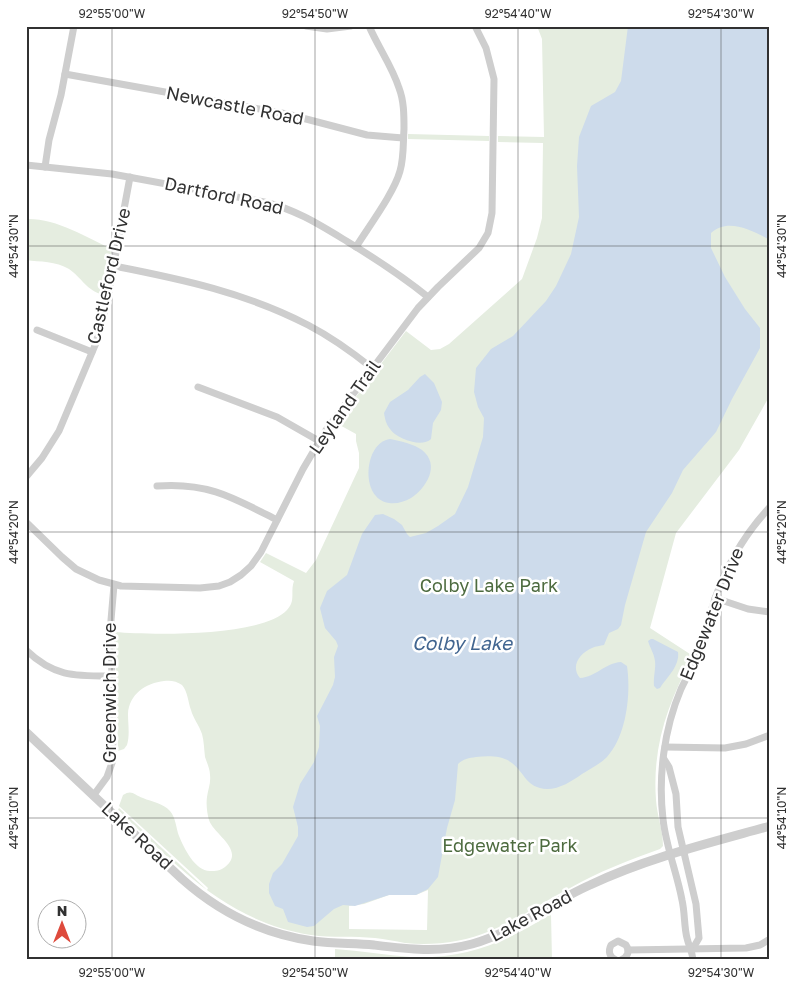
<svg xmlns="http://www.w3.org/2000/svg" width="796" height="986" viewBox="0 0 796 986" font-family="'Golos Text',sans-serif">
  <style>
    .green { fill: #e5ede0; fill-rule: evenodd }
    .water { fill: #cddbeb }
    .lines { fill: none; stroke-linecap: round; stroke-linejoin: round }
    .minor { stroke: #cecece; stroke-width: 7 }
    .tertiary { stroke: #cecece; stroke-width: 9 }
    .ticks { fill: none; stroke: #313131; stroke-width: 1; stroke-opacity: 0.45 }
    .labels { text-anchor: middle; stroke-width: 5; stroke-linejoin: round; paint-order: stroke }
    .street-label { font-size: 18px; fill: #313131; stroke: #fff }
    .park-label { font-size: 18px; fill: #4d6b3f; stroke: #fff }
    .water-label { font-size: 19px; font-style: italic; fill: #416590; stroke: #fff }
    .neatline { fill: none; stroke: #313131; stroke-width: 2 }
    .ticks-label { font-size: 12px; text-anchor: middle; fill: #313131 }
  </style>
  <rect width="100%" height="100%" fill="#fff"/>
  <!-- green -->
  <g class="green">
    <path d="M537,26H770V395L739,450L676,533L650,628L693,656C668,703 652,746 656,800C657,815 663,831 663,846L660,849C629,860 598,872 570,888C543,902 518,920 490,931C464,942 433,946 405,943C395,941 385,939 375,938C354,936 332,938 311,935C225,921 178,866 118,810L119,808L207,890L208,888L119,806L123,795C132,789 134,795 143,798C152,802 163,803 170,811C176,818 176,828 179,836C184,848 195,871 210,871C216,871 220,871 225,867C246,850 214,835 209,820C207,813 206,804 207,797C208,789 211,784 210,775C210,769 207,763 205,757C204,749 204,741 202,734C199,725 193,718 191,710C188,702 188,692 182,685C177,681 170,680 164,681C146,683 129,694 128,714C128,724 130,735 127,745L124,749L118,751L115,632C152,635 262,637 287,610C296,601 290,592 294,581L260,562L266,553L306,573L316,560L359,468V453L356,441V434L336,423L406,331L431,350L440,349L449,344L522,279L537,238L542,218L543,143L498,142V136L544,137L542,39ZM428,890L427,930L349,929V906L364,904L389,895H416Z"/>
    <polygon points="408,134 489,136 489,141 408,139"/>
    <path d="M26,219C56,218 86,237 112,249L103,295C86,290 82,278 69,269C56,261 40,262 26,260Z"/>
    <path d="M551,914L552,960H335V949C361,951 386,955 411,957C466,959 506,942 551,914Z"/>
  </g>
  <!-- water -->
  <g class="water">
    <path d="M628,26H770V240C753,231 728,217 711,233V248L725,277L745,309L760,328V348L732,399L716,432L683,470L672,493L646,532L625,605L621,625L618,629L609,633L604,645C600,646 596,646 592,648C580,653 570,666 580,678C596,677 605,663 621,662L627,666C631,693 627,735 607,757C600,764 590,769 582,774C572,781 560,789 547,789C526,788 525,773 512,763C502,755 487,756 476,757C469,758 463,759 458,764L455,800L447,828L438,877L428,889L416,895H389L355,906L343,905L334,909L314,926L307,927L288,922L283,909L275,906L269,893V884L273,873L282,864L298,836V827L293,807L300,784L314,762L319,747L320,726L317,716L333,685L335,677L334,657L338,646L336,641L325,628L320,608L327,591L347,575L362,534L375,515L383,514L394,519L402,525L407,534L410,537L426,533L438,526L455,514L468,487L483,437L484,418L478,407L474,392L476,368L491,349L513,336L546,301L556,286L571,254L579,217L577,166L579,137L591,106L615,92L621,81Z"/>
    <path d="M425,374L434,383L442,402L441,410L433,423L431,439C422,448 397,439 390,429C386,424 385,419 384,413L390,402L408,390L420,377Z"/>
    <path d="M390,439C400,441 414,444 422,450C441,465 426,488 411,498C404,502 397,504 389,503C359,499 364,442 390,439Z"/>
    <path d="M651,639H653L678,652C680,666 667,677 660,688L657,689L654,686C653,677 656,669 655,661C654,653 650,648 648,641Z"/>
  </g>
  <g class="lines">
    <!-- minor -->
    <g class="minor">
      <polyline points="306,26 327,29 351,26"/>
      <polyline points="65,74 287,114 367,135 403,138"/>
      <path d="M26,165L112,174L264,202C295,209 320,225 348,242C376,259 402,276 428,297"/>
      <polyline points="45,167 49,140 61,95 74,26"/>
      <path d="M356,247C369,226 394,193 400,171C404,158 403,143 404,129C404,115 404,101 399,88C392,66 378,47 369,26"/>
      <path d="M114,266C181,279 247,293 308,325C331,337 352,352 372,368"/>
      <polyline points="37,330 92,352"/>
      <polyline points="198,387 277,417 319,441"/>
      <polyline points="26,477 42,458 59,431 96,343 106,306 130,177"/>
      <path d="M157,486C208,482 234,498 277,520"/>
      <polyline points="26,522 62,557 76,569 99,580 121,586 200,588 219,586 230,582 241,575 251,566 261,552 303,469 326,430 418,308 438,287 479,248 488,233 492,213 494,79 486,48 475,26"/>
      <polyline points="715,598 748,609 770,612"/>
      <path d="M26,650C54,677 75,676 112,676"/>
      <polyline points="665,747 725,748 746,744 770,735"/>
      <polyline points="664,759 669,767 676,794 678,827 696,904 699,938 692,950"/>
      <polyline points="93,796 107,777 113,760 111,620 114,585"/>
      <polyline points="628,950 746,948 760,945 770,939"/>
      <path d="M616,960C609,957 608,951 611,945L618,941L626,945C630,951 628,957 621,960"/>
      <path d="M693,960C692,950 689,947 687,938C684,927 685,913 682,900C677,873 666,847 663,819C658,777 664,729 681,689C688,674 697,660 703,645C708,633 709,620 712,608C724,569 742,537 770,507"/>
    </g>
    <!-- tertiary -->
    <path class="tertiary" d="M26,732L182,879C219,912 264,934 313,941C334,944 354,943 374,945C407,949 439,953 472,944C515,932 549,903 590,885C647,858 709,843 770,826"/>
  </g>
  <!-- ticks -->
  <path class="ticks" d="M112,26V960M315,26V960M518,26V960M721,26V960M26,246H770M26,532H770M26,818H770"/>
  <g class="labels">
    <!-- street labels -->
    <g class="street-label">
      <text transform="translate(235 106) rotate(11)" y="6">Newcastle Road</text>
      <text transform="translate(224 196) rotate(12)" y="6">Dartford Road</text>
      <text transform="translate(109 276) rotate(-77)" y="6">Castleford Drive</text>
      <text transform="translate(345 407) rotate(-55)" y="6">Leyland Trail</text>
      <text transform="translate(712 614) rotate(-68)" y="6">Edgewater Drive</text>
      <text transform="translate(110 693) rotate(-90)" y="6">Greenwich Drive</text>
      <text transform="translate(137 836) rotate(43)" y="6">Lake Road</text>
      <text transform="translate(531 916) rotate(-28)" y="6">Lake Road</text>
    </g>
    <!-- park labels -->
    <g class="park-label">
      <text x="489" y="592">Colby Lake Park</text>
      <text x="510" y="852">Edgewater Park</text>
    </g>
    <!-- water labels -->
    <g class="water-label">
      <text x="462" y="650">Colby Lake</text>
    </g>
  </g>
  <!-- border -->
  <rect width="796" height="986" fill="none" stroke="#ffffff" stroke-width="55"/>
  <!-- north arrow -->
  <g transform="translate(62 924)"><circle r="24" fill="#ffffff" stroke="#adadad"/>
  <path d="M0-4L9 19L0 12L-9 19Z" fill="#de4a3c"/>
  <text y="-8" font-size="14" font-weight="bold" text-anchor="middle" fill="#313131">N</text>
  </g>
  <rect x="28" y="28" width="740" height="930" class="neatline"/>
  <g class="ticks-label">
    <text x="112" y="18">92°55'00"W</text>
    <text x="315" y="18">92°54'50"W</text>
    <text x="518" y="18">92°54'40"W</text>
    <text x="721" y="18">92°54'30"W</text>
    <text transform="translate(14 246) rotate(-90)" y="4">44°54'30"N</text>
    <text transform="translate(782 246) rotate(-90)" y="4">44°54'30"N</text>
    <text transform="translate(14 532) rotate(-90)" y="4">44°54'20"N</text>
    <text transform="translate(782 532) rotate(-90)" y="4">44°54'20"N</text>
    <text transform="translate(14 818) rotate(-90)" y="4">44°54'10"N</text>
    <text transform="translate(782 818) rotate(-90)" y="4">44°54'10"N</text>
    <text x="112" y="977">92°55'00"W</text>
    <text x="315" y="977">92°54'50"W</text>
    <text x="518" y="977">92°54'40"W</text>
    <text x="721" y="977">92°54'30"W</text>
  </g>
</svg>
